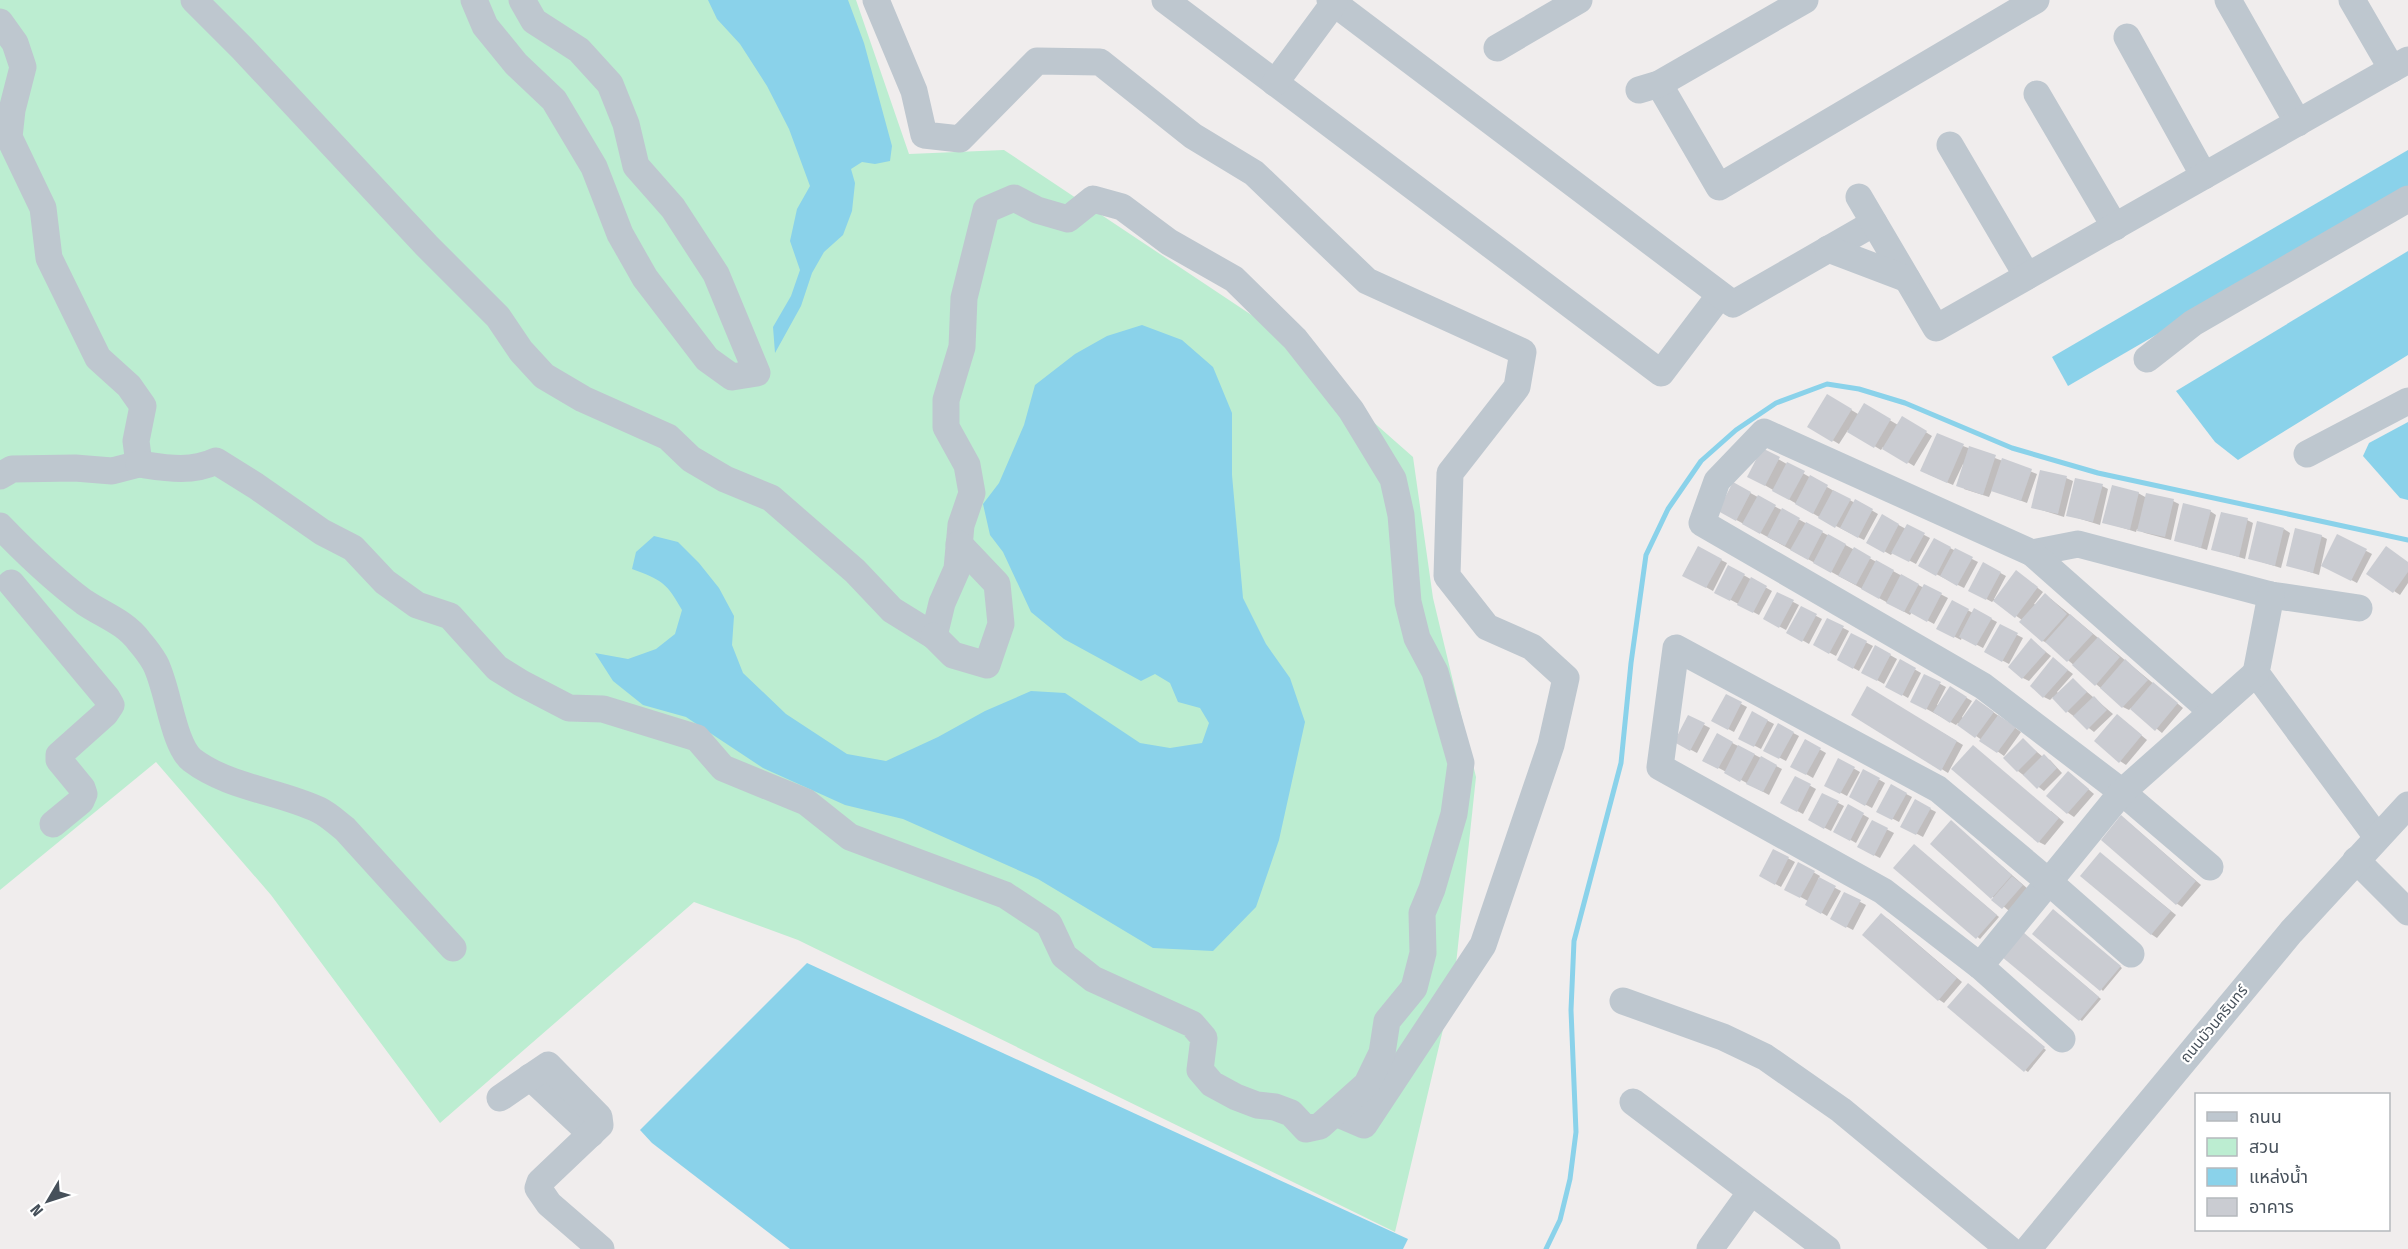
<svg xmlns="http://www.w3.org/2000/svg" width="2408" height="1249" viewBox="0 0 2408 1249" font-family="'Fira Sans Condensed','Noto Sans Thai',sans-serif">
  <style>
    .green { fill: #bcedd1 }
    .water { fill: #8ad2ea }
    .shadow { fill: #0003 }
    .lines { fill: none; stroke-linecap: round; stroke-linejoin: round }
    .stream { stroke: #8ad2ea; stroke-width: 5 }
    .building { fill: #caccd2 }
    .minor { stroke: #bec7cf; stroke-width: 27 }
    .labels { text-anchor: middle; stroke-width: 4.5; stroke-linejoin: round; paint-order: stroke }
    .street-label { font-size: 15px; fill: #46505a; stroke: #fff }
  </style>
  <rect width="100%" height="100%" fill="#f0eded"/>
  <!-- green -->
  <polygon class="green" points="0,0 856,0 909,154 1004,150 1253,316 1413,457 1433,598 1476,777 1454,983 1395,1232 798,940 694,902 440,1123 271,895 156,762 0,890"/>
  <!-- water -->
  <g class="water">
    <polygon points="708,0 848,0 864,43 892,146 890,161 875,164 862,162 851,169 855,183 852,211 843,235 824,252 812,273 801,306 775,353 773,327 791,296 800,270 790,241 797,209 810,186 789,129 767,86 740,44 717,19"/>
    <polygon points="2408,150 2408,189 2068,386 2052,357"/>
    <polygon points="2408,251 2408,355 2238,460 2215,442 2176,391"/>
    <path d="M1142,325L1182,340L1213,367L1232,413V475L1243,598L1266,644L1290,678L1305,722L1279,840L1256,907L1213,951L1153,948L1038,879L903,819L845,805L763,768L686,717L643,705L613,681L595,653L628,659L656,649L675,634L682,610C667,583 662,580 632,569L636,552L654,536L678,542L699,563L719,588L734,616L732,645L743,673L786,714L847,754L886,761L938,737L985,711L1031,691L1065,693L1140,743L1170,748L1202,743L1209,723L1200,708L1178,702L1170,683L1155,674L1141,681L1064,639L1031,612L1003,552L990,535L983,504L999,483L1024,425L1035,385L1075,354L1107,336Z"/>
    <polygon points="2408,422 2408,500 2400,498 2363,456 2369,443"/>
    <polygon points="807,963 1408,1239 1403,1249 790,1249 652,1143 640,1130"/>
  </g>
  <!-- shadow -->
  <g class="shadow">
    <polygon points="1828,396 1858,414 1864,405 1898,425 1903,418 1932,436 1914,466 1883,447 1881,450 1848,430 1839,444 1809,426"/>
    <polygon points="1963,446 2037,474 2027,503 1992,490 1989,497 1964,489 1965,464 1963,464 1953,485 1928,474"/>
    <polygon points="1762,450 1855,503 1856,501 1878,514 1864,540 1826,521 1749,476"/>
    <polygon points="2066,478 2073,481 2064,517 2032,507"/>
    <polygon points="1734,484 1924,588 1925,586 1948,598 1934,624 1912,612 1910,615 1720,511"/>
    <polygon points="2102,486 2108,489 2100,525 2068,515"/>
    <polygon points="2138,493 2147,498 2173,501 2179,504 2171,540 2145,533 2137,529 2136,532 2104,522"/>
    <polygon points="2210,511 2216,515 2207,550 2176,540"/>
    <polygon points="1882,516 1906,529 1907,526 1930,538 1916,564 1893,552 1891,555 1868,542"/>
    <polygon points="2247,520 2253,523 2245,559 2213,549"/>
    <polygon points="2284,529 2290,533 2281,568 2249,558"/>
    <polygon points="2321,536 2327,539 2319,575 2288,565"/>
    <polygon points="2338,536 2372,554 2357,583 2323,565"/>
    <polygon points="1934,540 1978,562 1964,588 1920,566"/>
    <polygon points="1698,548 1727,563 1713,591 1684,575"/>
    <polygon points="2408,563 2408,583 2400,595 2394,591"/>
    <polygon points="1984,564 2006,576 1994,599 1996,600 2022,576 2043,592 2034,604 2036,605 2051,599 2183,708 2162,733 2131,708 2129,710 2123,707 2049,644 2043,641 2022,620 1994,600 1992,602 1970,590"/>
    <polygon points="1729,567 1772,591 1759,615 1716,592"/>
    <polygon points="1778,594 1799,605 1786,630 1765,619"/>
    <polygon points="1952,602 1973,613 1974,610 1997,622 1983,648 1962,637 1961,640 1938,628"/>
    <polygon points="1801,608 1822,619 1809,644 1788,632"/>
    <polygon points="1828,620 1849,631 1836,656 1815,645"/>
    <polygon points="2000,626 2023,638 2009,664 1986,652"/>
    <polygon points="1852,635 1873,646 1859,671 1839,660"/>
    <polygon points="2031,640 2051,656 2029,681 2023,678"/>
    <polygon points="1876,647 1897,659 1884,684 1863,672"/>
    <polygon points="2053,659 2073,674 2057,692 2059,694 2073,680 2113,714 2094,732 2067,711 2053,697 2050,700 2044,697"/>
    <polygon points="1900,661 1921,673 1908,698 1887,686"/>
    <polygon points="1925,676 1946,687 1937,705 1939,706 1950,688 1972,701 1962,717 1964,719 1982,704 2021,732 2004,756 1958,723 1956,725 1912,701"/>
    <polygon points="1867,688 1963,745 1948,773 1853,714"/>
    <polygon points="1726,696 1747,707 1734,732 1713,721"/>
    <polygon points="1753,713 1774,724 1761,749 1740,738"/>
    <polygon points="2118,716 2147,740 2126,765 2120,761"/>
    <polygon points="1689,717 1710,728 1697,753 1676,742"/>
    <polygon points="1778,725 1799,736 1786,761 1765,750"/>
    <polygon points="1717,735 1782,769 1769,795 1704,760"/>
    <polygon points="2023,740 2043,757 2050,760 2062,773 2044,791 2018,771"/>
    <polygon points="1805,741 1826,753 1813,778 1792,766"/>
    <polygon points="1839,760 1860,772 1847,796 1826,785"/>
    <polygon points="1864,771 1885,783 1872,808 1851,797"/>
    <polygon points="2069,773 2094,794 2074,817 2068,813"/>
    <polygon points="1796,778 1816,789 1803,814 1782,803"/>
    <polygon points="1891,786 1912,797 1899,822 1878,811"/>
    <polygon points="1823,795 1844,806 1831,831 1810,820"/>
    <polygon points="1915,801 1936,812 1923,837 1902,826"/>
    <polygon points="1848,806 1869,818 1856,843 1835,831"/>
    <polygon points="2051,811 2064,822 2045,845 2039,842"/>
    <polygon points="2127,821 2201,885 2182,907 2176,903"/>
    <polygon points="1872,822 1894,833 1880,858 1859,847"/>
    <polygon points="1951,822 2028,889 2009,911 1932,844"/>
    <polygon points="1914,845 1999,917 1980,939 1895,867"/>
    <polygon points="1774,851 1795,862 1781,887 1761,876"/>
    <polygon points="2101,854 2176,915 2157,938 2151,934"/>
    <polygon points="1799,864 1820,876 1818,879 1841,891 1827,916 1807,904 1808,901 1786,889"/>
    <polygon points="1845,894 1866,905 1853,930 1832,919"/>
    <polygon points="1887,918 1962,982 1944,1003 1938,999"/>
    <polygon points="2029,938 2101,999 2082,1021 2061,1005"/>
    <polygon points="2116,963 2122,968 2103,991 2101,989"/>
    <polygon points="1968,985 2046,1050 2028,1072 2025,1070"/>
  </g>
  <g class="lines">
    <!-- stream -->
    <polyline class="stream" points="1546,1249 1560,1220 1570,1179 1576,1132 1571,1010 1574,941 1621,763 1631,663 1646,555 1668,509 1701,461 1736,430 1776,403 1827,384 1859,389 1905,403 2012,448 2098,473 2408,540"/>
  </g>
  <!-- building -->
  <g class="building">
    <polygon points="1827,394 1852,409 1832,442 1807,427"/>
    <polygon points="1864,403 1891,419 1874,448 1847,432"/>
    <polygon points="1902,416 1927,431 1907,464 1882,449"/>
    <polygon points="1937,433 1964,444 1947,483 1920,471"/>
    <polygon points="1969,446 1996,455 1983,495 1956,486"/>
    <polygon points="1762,448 1780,457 1765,486 1747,477"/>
    <polygon points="2002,458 2032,469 2021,501 1991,491"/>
    <polygon points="1787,462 1805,471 1789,500 1772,491"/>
    <polygon points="2040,470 2067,476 2058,514 2031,508"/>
    <polygon points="1810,475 1828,485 1813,514 1795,504"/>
    <polygon points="2075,478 2103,484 2093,522 2066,516"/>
    <polygon points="1733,482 1751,492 1736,521 1718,511"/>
    <polygon points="2112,485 2139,492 2130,530 2102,523"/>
    <polygon points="1833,490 1851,499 1835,528 1818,518"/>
    <polygon points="2146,493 2174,499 2165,537 2137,531"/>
    <polygon points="1758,495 1776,505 1760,534 1742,524"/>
    <polygon points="1855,499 1873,509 1858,538 1840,528"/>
    <polygon points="2183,503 2211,510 2201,548 2174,541"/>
    <polygon points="1782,508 1800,518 1785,546 1767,537"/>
    <polygon points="2221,512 2248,518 2239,557 2211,550"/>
    <polygon points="1882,514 1899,524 1884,553 1866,543"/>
    <polygon points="2257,521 2284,528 2275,566 2248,559"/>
    <polygon points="1806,522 1823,531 1808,560 1790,550"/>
    <polygon points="1907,524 1925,533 1909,562 1891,553"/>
    <polygon points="2295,528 2322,535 2313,573 2286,566"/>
    <polygon points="1828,534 1846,544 1831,573 1813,563"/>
    <polygon points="2337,534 2367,549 2351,581 2321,566"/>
    <polygon points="1934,538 1951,547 1936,576 1918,566"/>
    <polygon points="1698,546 1722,559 1706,588 1682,576"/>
    <polygon points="2386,546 2408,562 2408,572 2393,593 2366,574"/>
    <polygon points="1854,547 1871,557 1856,585 1838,576"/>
    <polygon points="1955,548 1973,557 1957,586 1940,576"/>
    <polygon points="1876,560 1894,570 1879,599 1861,589"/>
    <polygon points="1983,562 2001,572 1986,600 1968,591"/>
    <polygon points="1728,565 1745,574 1730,601 1714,593"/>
    <polygon points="2016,570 2038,587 2015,618 1993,601"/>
    <polygon points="1901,574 1919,584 1904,612 1886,603"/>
    <polygon points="1751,577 1767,586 1753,613 1737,605"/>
    <polygon points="1924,584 1942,593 1927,622 1909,612"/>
    <polygon points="1777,592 1794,600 1779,628 1763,619"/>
    <polygon points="2045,593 2067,614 2042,642 2019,622"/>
    <polygon points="1952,600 1969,609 1954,638 1936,629"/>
    <polygon points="1801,606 1817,614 1802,642 1786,633"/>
    <polygon points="1974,608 1992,618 1976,646 1959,637"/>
    <polygon points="2070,614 2093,634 2067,662 2045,642"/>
    <polygon points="1827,618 1844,626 1829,654 1813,645"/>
    <polygon points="2000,624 2018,633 2002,662 1984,652"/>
    <polygon points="1851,633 1867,641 1853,669 1837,660"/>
    <polygon points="2098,637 2120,657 2095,686 2072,665"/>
    <polygon points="2031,638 2046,652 2022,679 2008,667"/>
    <polygon points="1875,645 1891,654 1877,681 1861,673"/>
    <polygon points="2053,657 2068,670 2043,698 2030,686"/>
    <polygon points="1900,659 1916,668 1902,696 1885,687"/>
    <polygon points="2125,659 2148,680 2122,708 2100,688"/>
    <polygon points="1924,674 1941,682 1926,710 1910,702"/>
    <polygon points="2073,678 2087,692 2066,713 2052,698"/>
    <polygon points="2153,682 2178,703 2155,731 2130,709"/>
    <polygon points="1867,686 1957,741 1941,771 1851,715"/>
    <polygon points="1950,686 1967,697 1950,723 1933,712"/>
    <polygon points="1726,694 1742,702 1728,730 1711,721"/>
    <polygon points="2094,696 2107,710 2087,730 2073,716"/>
    <polygon points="1976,699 1994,712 1975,738 1957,725"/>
    <polygon points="1752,711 1768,720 1754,747 1738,739"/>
    <polygon points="2117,714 2142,735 2119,763 2094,741"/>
    <polygon points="1688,715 1705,723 1690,751 1674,742"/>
    <polygon points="1998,715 2016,727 1997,753 1979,741"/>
    <polygon points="1778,723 1794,732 1779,759 1763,751"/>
    <polygon points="1717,733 1733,742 1718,769 1702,761"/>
    <polygon points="2023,738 2037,752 2017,772 2003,758"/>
    <polygon points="1805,739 1821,748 1806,775 1790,767"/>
    <polygon points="1738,745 1755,754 1740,782 1724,773"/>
    <polygon points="1973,745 2059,818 2038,843 1951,769"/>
    <polygon points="2044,754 2057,768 2037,789 2023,775"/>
    <polygon points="1761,756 1777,765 1763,792 1746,784"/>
    <polygon points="1838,758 1855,767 1840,794 1824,786"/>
    <polygon points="1863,769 1880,778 1865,806 1849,797"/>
    <polygon points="2068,771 2089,789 2067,814 2046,796"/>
    <polygon points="1795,776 1811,784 1797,812 1780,803"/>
    <polygon points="1891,784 1907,793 1892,820 1876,812"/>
    <polygon points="1822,793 1839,801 1824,829 1808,820"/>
    <polygon points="1915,799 1931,808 1916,835 1900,827"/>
    <polygon points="1848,804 1864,813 1850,841 1833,832"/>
    <polygon points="2121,815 2196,881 2176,905 2101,840"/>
    <polygon points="1872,820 1888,828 1874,856 1857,847"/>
    <polygon points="1951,820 2012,875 1991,899 1930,844"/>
    <polygon points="1914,844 1997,915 1976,939 1893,868"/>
    <polygon points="1773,849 1789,857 1775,885 1759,876"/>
    <polygon points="2100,852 2171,911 2151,935 2080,876"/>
    <polygon points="1798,862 1815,871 1800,898 1784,890"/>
    <polygon points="2012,876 2023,885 2002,909 1991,900"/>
    <polygon points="1819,877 1836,886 1821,914 1805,905"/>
    <polygon points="1844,892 1861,900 1846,928 1830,919"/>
    <polygon points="2053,909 2121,966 2100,991 2032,934"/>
    <polygon points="1881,913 1957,978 1938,1001 1862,935"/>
    <polygon points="2023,932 2099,997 2079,1021 2002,957"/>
    <polygon points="1968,983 2045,1047 2024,1072 1947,1007"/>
  </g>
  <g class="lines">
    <!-- minor -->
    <g class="minor">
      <polyline points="474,0 485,26 516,64 554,100 594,167 620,234 645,278 707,359 732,377 757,373 716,274 673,208 636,166 626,124 610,84 579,50 534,21 522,0"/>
      <polyline points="876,0 914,91 924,135 960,139 1037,61 1100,62 1193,136 1254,173 1367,281 1523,352 1517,387 1450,473 1447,576 1487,627 1532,647 1566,678 1551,745 1483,945 1364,1125 1336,1113"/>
      <polyline points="1165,0 1661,373 1720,295"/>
      <polyline points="1330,0 1733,304 1874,223"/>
      <polyline points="2228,0 2298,123"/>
      <polyline points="2352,0 2392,69"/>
      <polyline points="0,22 15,43 23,67 12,110 9,137 43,208 49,258 98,358 129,386 143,406 136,441 139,464 112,471 75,468 12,469 0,476"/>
      <polyline points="2127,37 2204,176"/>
      <polyline points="1497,48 1579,0"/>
      <polyline points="1275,83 1334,3"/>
      <polyline points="1659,84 1719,187 2036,0"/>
      <polyline points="1639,90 1659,84 1805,0"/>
      <polyline points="2037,94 2115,227"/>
      <polyline points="1950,145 2027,276"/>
      <polyline points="1859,197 1936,328 2408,60"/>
      <polyline points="1828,249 1907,279"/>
      <polyline points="2147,359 2193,323 2408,199"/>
      <polyline points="2307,454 2408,401"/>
      <path d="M139,464C166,468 191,473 216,461L256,486L322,532L353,548L385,582L417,605L450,616L497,668L521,683L569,708L603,709L697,738L723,768L806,802L850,837L1005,895L1049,924L1064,956L1093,979L1192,1024L1204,1038L1200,1070L1212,1084L1236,1097L1257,1105L1275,1107L1291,1113L1306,1129L1320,1126L1367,1084L1382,1053L1387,1021L1414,988L1423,953L1422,913L1432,889L1454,814L1461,763L1435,672L1417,638L1408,602L1401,515L1393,479L1351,410L1295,339L1234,279L1169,242L1122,207L1093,199L1068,219L1037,210L1014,198L986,210L964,298L962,347L946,400V427L967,465L972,493L961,525L957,569L942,603L934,636L892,610L855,571L771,498L725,479L691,459L668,437L583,399L544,376L521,351L498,317L427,246L243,49L194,0"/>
      <path d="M0,526C27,554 53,579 84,602C103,615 125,622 139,641C145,648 151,656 155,663C168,687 173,745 192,760C229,788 279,791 319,810C329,815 336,822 345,829L453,948"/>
      <polyline points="2032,553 2078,544 2271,595 2359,608"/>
      <polyline points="11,583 107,698 111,705 105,714 59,755 59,760 82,788 84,794 81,801 53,824"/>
      <polyline points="2271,595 2256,673 2377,837"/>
      <polyline points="934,636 953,655 987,665 1001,624 997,584 959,544"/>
      <polyline points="2356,860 2408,912"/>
      <polyline points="2210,867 2122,792 1983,686 1702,523 1717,481 1764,432 2032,553 2212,712"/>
      <polyline points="1980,966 2122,792 2256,673"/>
      <polyline points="1623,1001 1723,1037 1765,1057 1841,1110 2009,1249"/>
      <polyline points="2062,1039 1980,966 1883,891 1660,767 1676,648 1938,789 2049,882 2131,954"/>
      <polyline points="530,1077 591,1134"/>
      <polyline points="500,1098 548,1065 599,1117 600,1125 540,1182 538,1188 549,1204 601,1249"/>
      <polyline points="1633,1102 1827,1249"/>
      <polyline points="1710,1249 1751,1192"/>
      <polyline points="2028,1249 2291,932 2408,805"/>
    </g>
  </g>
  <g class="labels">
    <!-- street labels -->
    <g class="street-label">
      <text transform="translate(2214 1024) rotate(-50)" y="5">ถนนบัวนครินทร์</text>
    </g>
  </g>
  <!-- legend -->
  <rect x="2195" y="1093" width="195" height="138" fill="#ffffff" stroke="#b5b9bd" stroke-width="1.5"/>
  <rect x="2207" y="1112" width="30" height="9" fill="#bec7cf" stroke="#b5b9bd" stroke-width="1.5"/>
  <text x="2249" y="1123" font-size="18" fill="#46505a">ถนน</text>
  <rect x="2207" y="1138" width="30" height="18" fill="#bcedd1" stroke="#b5b9bd" stroke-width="1.5"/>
  <text x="2249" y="1153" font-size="18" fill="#46505a">สวน</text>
  <rect x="2207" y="1168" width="30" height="18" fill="#8ad2ea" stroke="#b5b9bd" stroke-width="1.5"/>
  <text x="2249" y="1183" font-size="18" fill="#46505a">แหล่งน้ำ</text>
  <rect x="2207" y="1198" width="30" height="18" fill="#caccd2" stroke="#b5b9bd" stroke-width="1.5"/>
  <text x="2249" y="1213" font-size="18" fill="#46505a">อาคาร</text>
  <!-- north arrow -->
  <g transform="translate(48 1201) rotate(231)" stroke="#ffffff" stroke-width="4.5" paint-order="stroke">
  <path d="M0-4.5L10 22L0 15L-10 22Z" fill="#46505a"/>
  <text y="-9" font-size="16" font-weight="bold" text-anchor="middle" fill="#46505a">N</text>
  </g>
</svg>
